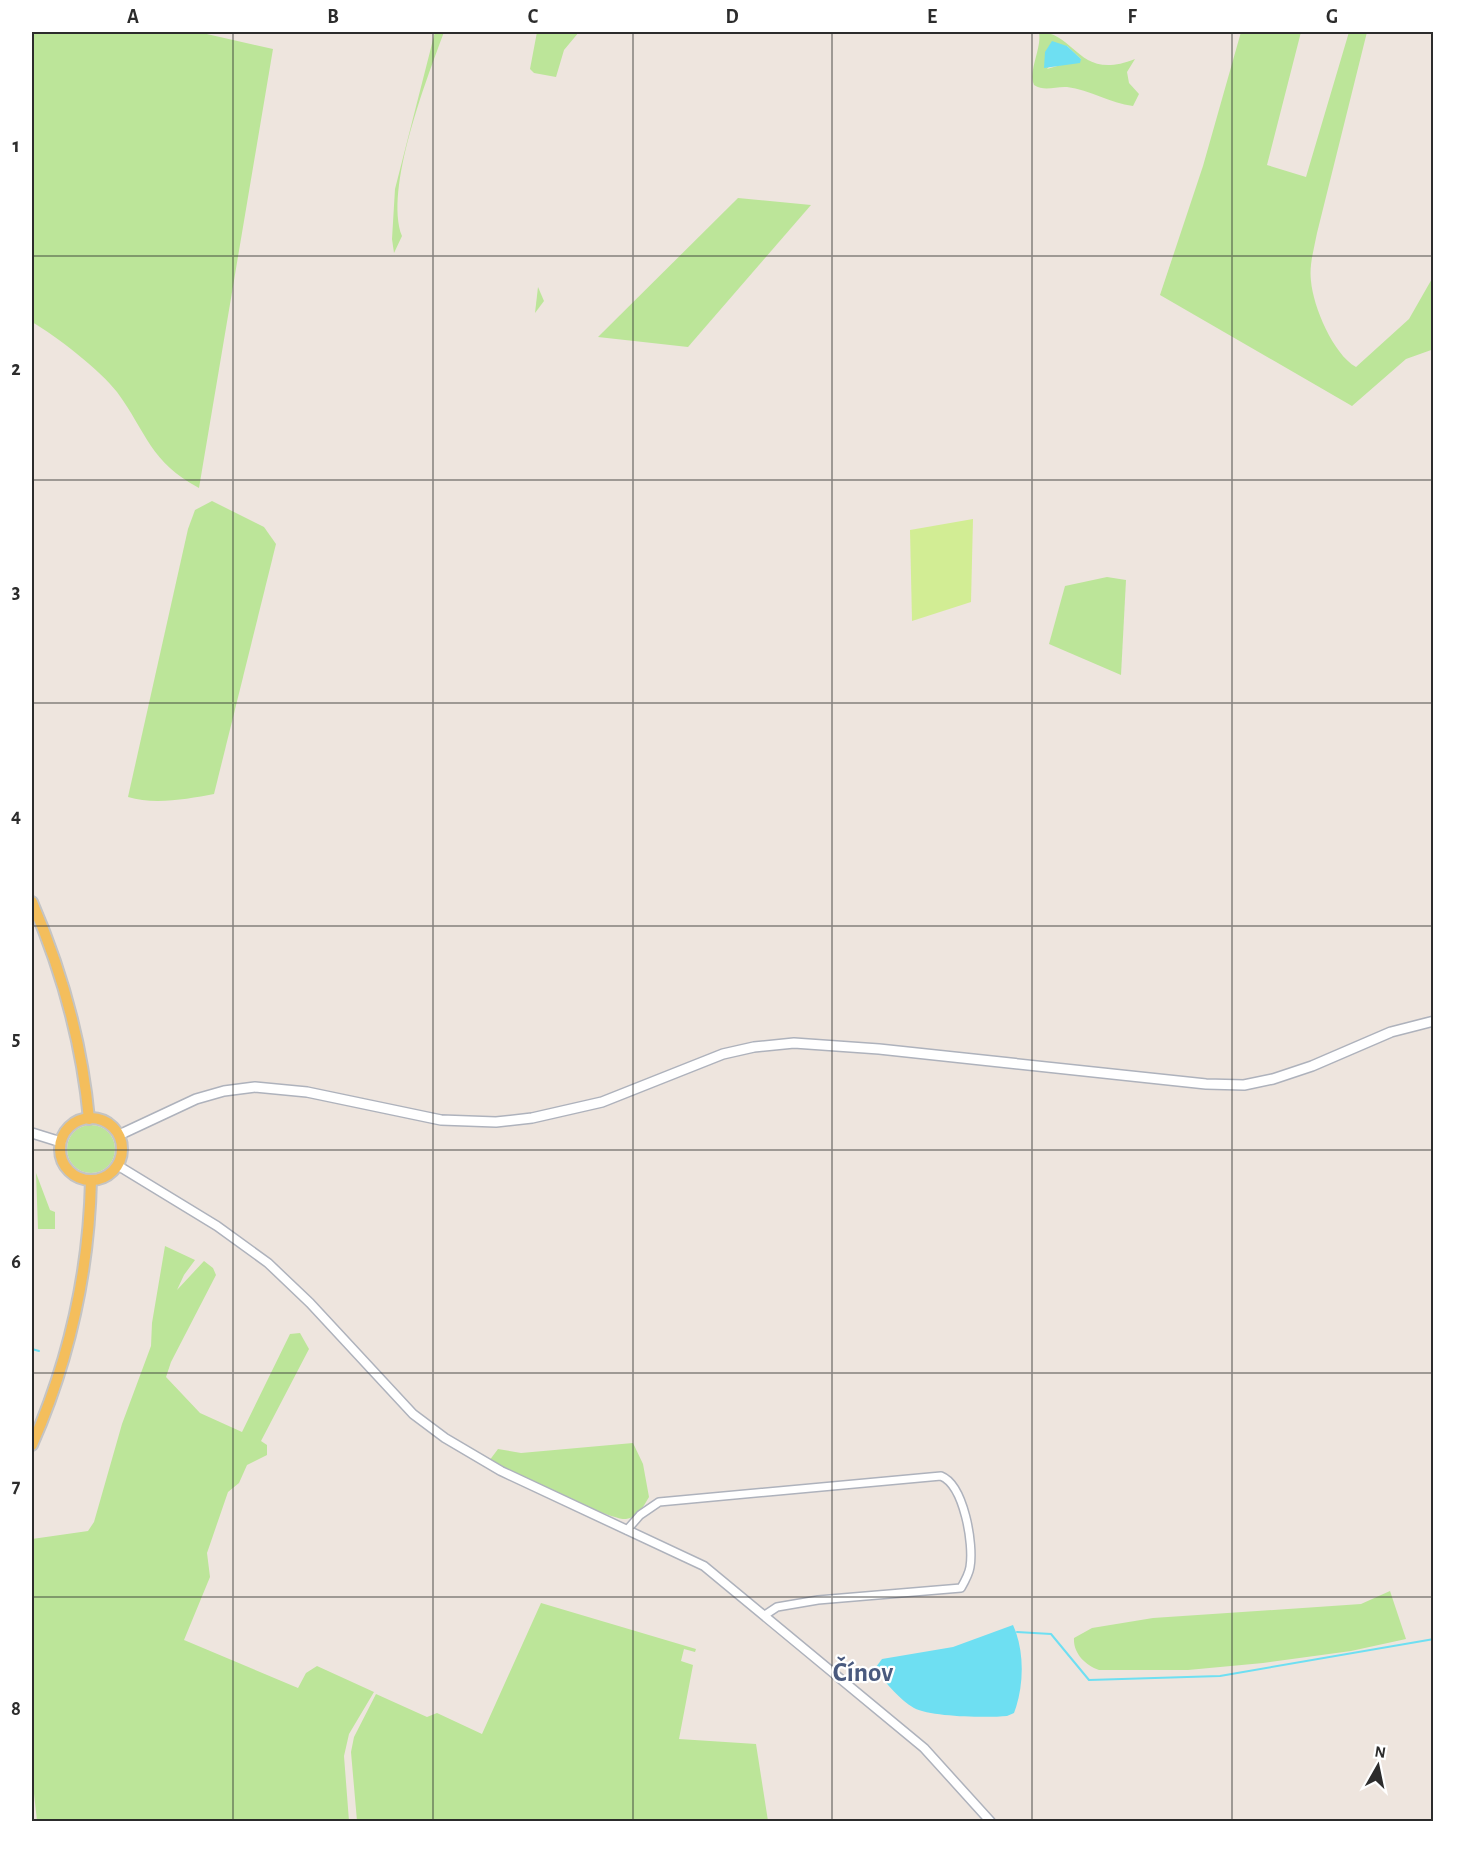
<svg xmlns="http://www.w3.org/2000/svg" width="1465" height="1853" viewBox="0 0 1465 1853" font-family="'Alegreya Sans',sans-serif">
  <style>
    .green { fill: #bce599; fill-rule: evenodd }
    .pitch { fill: #d2ed94 }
    .water { fill: #6edff2 }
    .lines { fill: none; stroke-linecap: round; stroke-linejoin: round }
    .stream { stroke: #6edff2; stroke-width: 2 }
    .minor-casing { stroke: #aeb2bc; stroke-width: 10 }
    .tertiary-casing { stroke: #aeb2bc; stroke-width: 11 }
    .secondary-casing { stroke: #aeb2bc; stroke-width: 12 }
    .primary-casing { stroke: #c4c4c4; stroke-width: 14 }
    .minor { stroke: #fff; stroke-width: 7 }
    .tertiary { stroke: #fff; stroke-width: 8 }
    .secondary { stroke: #fff; stroke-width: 9 }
    .primary { stroke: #f4be5c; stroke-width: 10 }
    .grid { fill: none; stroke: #2c2c2c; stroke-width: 1.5; stroke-opacity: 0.55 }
    .labels { text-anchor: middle; stroke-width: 4.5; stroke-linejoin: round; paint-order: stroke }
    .district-label { font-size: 27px; font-weight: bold; fill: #4a5a7e; stroke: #fff }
    .neatline { fill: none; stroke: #2c2c2c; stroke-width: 2 }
    .grid-label { font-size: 20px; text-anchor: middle; font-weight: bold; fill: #2c2c2c }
  </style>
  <rect width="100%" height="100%" fill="#eee5de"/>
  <!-- green -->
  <g class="green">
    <path d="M32,32H198L273,49L199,488C150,462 147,433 117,392C101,371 55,335 32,322Z"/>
    <path d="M435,32H444C426,81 384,189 402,236L394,253L392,239L395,189Z"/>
    <polygon points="537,32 579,32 564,50 556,77 534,73 530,69"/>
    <path d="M1039,32C1076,32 1078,82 1135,59L1127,72L1129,83L1139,94L1133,106C1110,103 1090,90 1067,87C1056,86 1045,92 1034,85C1028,70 1042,49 1039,32ZM1067,46L1081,59L1047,69Z"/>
    <path d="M1241,32H1301L1267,165L1306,177L1349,32H1367L1317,233C1314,249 1309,265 1311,281C1313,306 1333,354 1356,367L1409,319L1433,277L1434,349L1406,359L1352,406L1160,295L1203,166Z"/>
    <polygon points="738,198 811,205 688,347 598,337"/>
    <polygon points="538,287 544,301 535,313"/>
    <path d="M212,501L264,527L276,544L214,794C188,799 154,805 128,797L188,529L195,510Z"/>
    <polygon points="1107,577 1126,580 1121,675 1049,644 1065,586"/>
    <circle cx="91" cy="1149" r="24"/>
    <polygon points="36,1173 50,1210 55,1212 55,1229 38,1229"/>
    <polygon points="165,1246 195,1260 184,1275 177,1290 204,1261 213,1268 216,1275 171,1362 166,1377 200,1413 242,1432 290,1334 300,1333 309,1349 261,1441 267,1445 267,1455 247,1465 239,1483 228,1492 207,1553 210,1577 184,1640 298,1688 306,1673 317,1666 374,1692 349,1734 344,1756 349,1821 37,1821 32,1775 32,1539 88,1531 94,1522 122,1424 151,1346 152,1323"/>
    <path d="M633,1443L643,1464L649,1497C643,1507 638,1517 626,1519C612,1522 510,1470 489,1461L498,1449L521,1453Z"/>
    <path d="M1390,1591L1406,1639L1351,1651L1263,1663L1188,1670H1099C1085,1665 1073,1653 1074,1638L1092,1628L1153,1618L1361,1604Z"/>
    <polygon points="541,1603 696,1649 695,1652 684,1649 681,1661 693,1665 679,1739 756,1744 768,1821 357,1821 351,1752 354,1737 376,1694 427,1717 437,1713 482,1734"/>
  </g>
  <!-- pitch -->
  <polygon class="pitch" points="973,519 971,602 912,621 910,530"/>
  <!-- water -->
  <g class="water">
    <polygon points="1052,41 1067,46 1081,59 1080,63 1044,68 1045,52"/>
    <path d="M1013,1625C1025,1651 1024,1687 1014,1713L1007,1716C987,1718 931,1717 914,1708C899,1699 888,1685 877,1672L876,1667L882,1659L953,1647Z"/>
  </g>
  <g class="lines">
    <!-- stream -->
    <g class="stream">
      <polyline points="32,1349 39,1351"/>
      <polyline points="1017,1632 1051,1634 1089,1680 1220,1676 1434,1639"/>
    </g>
    <defs>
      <path id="minor" d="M627,1530L640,1515L659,1502L941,1476C964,1485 974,1544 970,1567C969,1574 965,1581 961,1588L818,1600L777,1607L765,1615"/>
      <polyline id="tertiary" points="117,1165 217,1226 268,1263 310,1303 413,1414 445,1438 501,1471 704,1566 924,1748 991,1822"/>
      <g id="secondary">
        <polyline points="32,1133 61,1142"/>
        <polyline points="119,1135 196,1099 224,1091 255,1087 307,1092 441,1120 496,1122 532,1118 602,1102 723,1054 754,1047 794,1043 879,1049 1206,1084 1244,1085 1273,1079 1312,1066 1391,1032 1434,1021"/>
      </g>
      <g id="primary">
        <path d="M32,902C62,971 82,1043 89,1119"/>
        <circle cx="91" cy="1149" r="31"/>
        <path d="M32,1445C69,1361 89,1272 91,1180"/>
      </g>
    </defs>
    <!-- minor casing -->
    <use href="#minor" class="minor-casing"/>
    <!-- tertiary casing -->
    <use href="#tertiary" class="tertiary-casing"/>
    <!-- secondary casing -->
    <use href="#secondary" class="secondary-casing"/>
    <!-- primary casing -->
    <use href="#primary" class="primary-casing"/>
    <!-- minor -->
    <use href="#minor" class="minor"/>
    <!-- tertiary -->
    <use href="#tertiary" class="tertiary"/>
    <!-- secondary -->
    <use href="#secondary" class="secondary"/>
    <!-- primary -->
    <use href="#primary" class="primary"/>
  </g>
  <!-- grid -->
  <path class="grid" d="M233,32V1822M433,32V1822M633,32V1822M832,32V1822M1032,32V1822M1232,32V1822M32,256H1434M32,480H1434M32,703H1434M32,926H1434M32,1150H1434M32,1373H1434M32,1597H1434"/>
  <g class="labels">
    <!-- district labels -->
    <g class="district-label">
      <text x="863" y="1681">Čínov</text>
    </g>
  </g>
  <!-- border -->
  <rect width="1465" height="1853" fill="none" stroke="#ffffff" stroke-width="66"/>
  <!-- north arrow -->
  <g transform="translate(1378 1766) rotate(9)" stroke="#ffffff" stroke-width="4.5" paint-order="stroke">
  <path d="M0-4.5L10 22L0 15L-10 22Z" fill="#2c2c2c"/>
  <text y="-9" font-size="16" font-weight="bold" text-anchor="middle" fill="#2c2c2c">N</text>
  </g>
  <rect x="33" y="33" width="1399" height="1787" class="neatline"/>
  <g class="grid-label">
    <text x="133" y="23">A</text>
    <text x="333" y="23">B</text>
    <text x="533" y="23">C</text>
    <text x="732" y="23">D</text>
    <text x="932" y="23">E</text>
    <text x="1132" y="23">F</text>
    <text x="1332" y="23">G</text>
    <text x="16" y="152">1</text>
    <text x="16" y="375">2</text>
    <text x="16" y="598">3</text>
    <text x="16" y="822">4</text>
    <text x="16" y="1045">5</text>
    <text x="16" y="1268">6</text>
    <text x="16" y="1492">7</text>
    <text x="16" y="1715">8</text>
  </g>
</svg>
